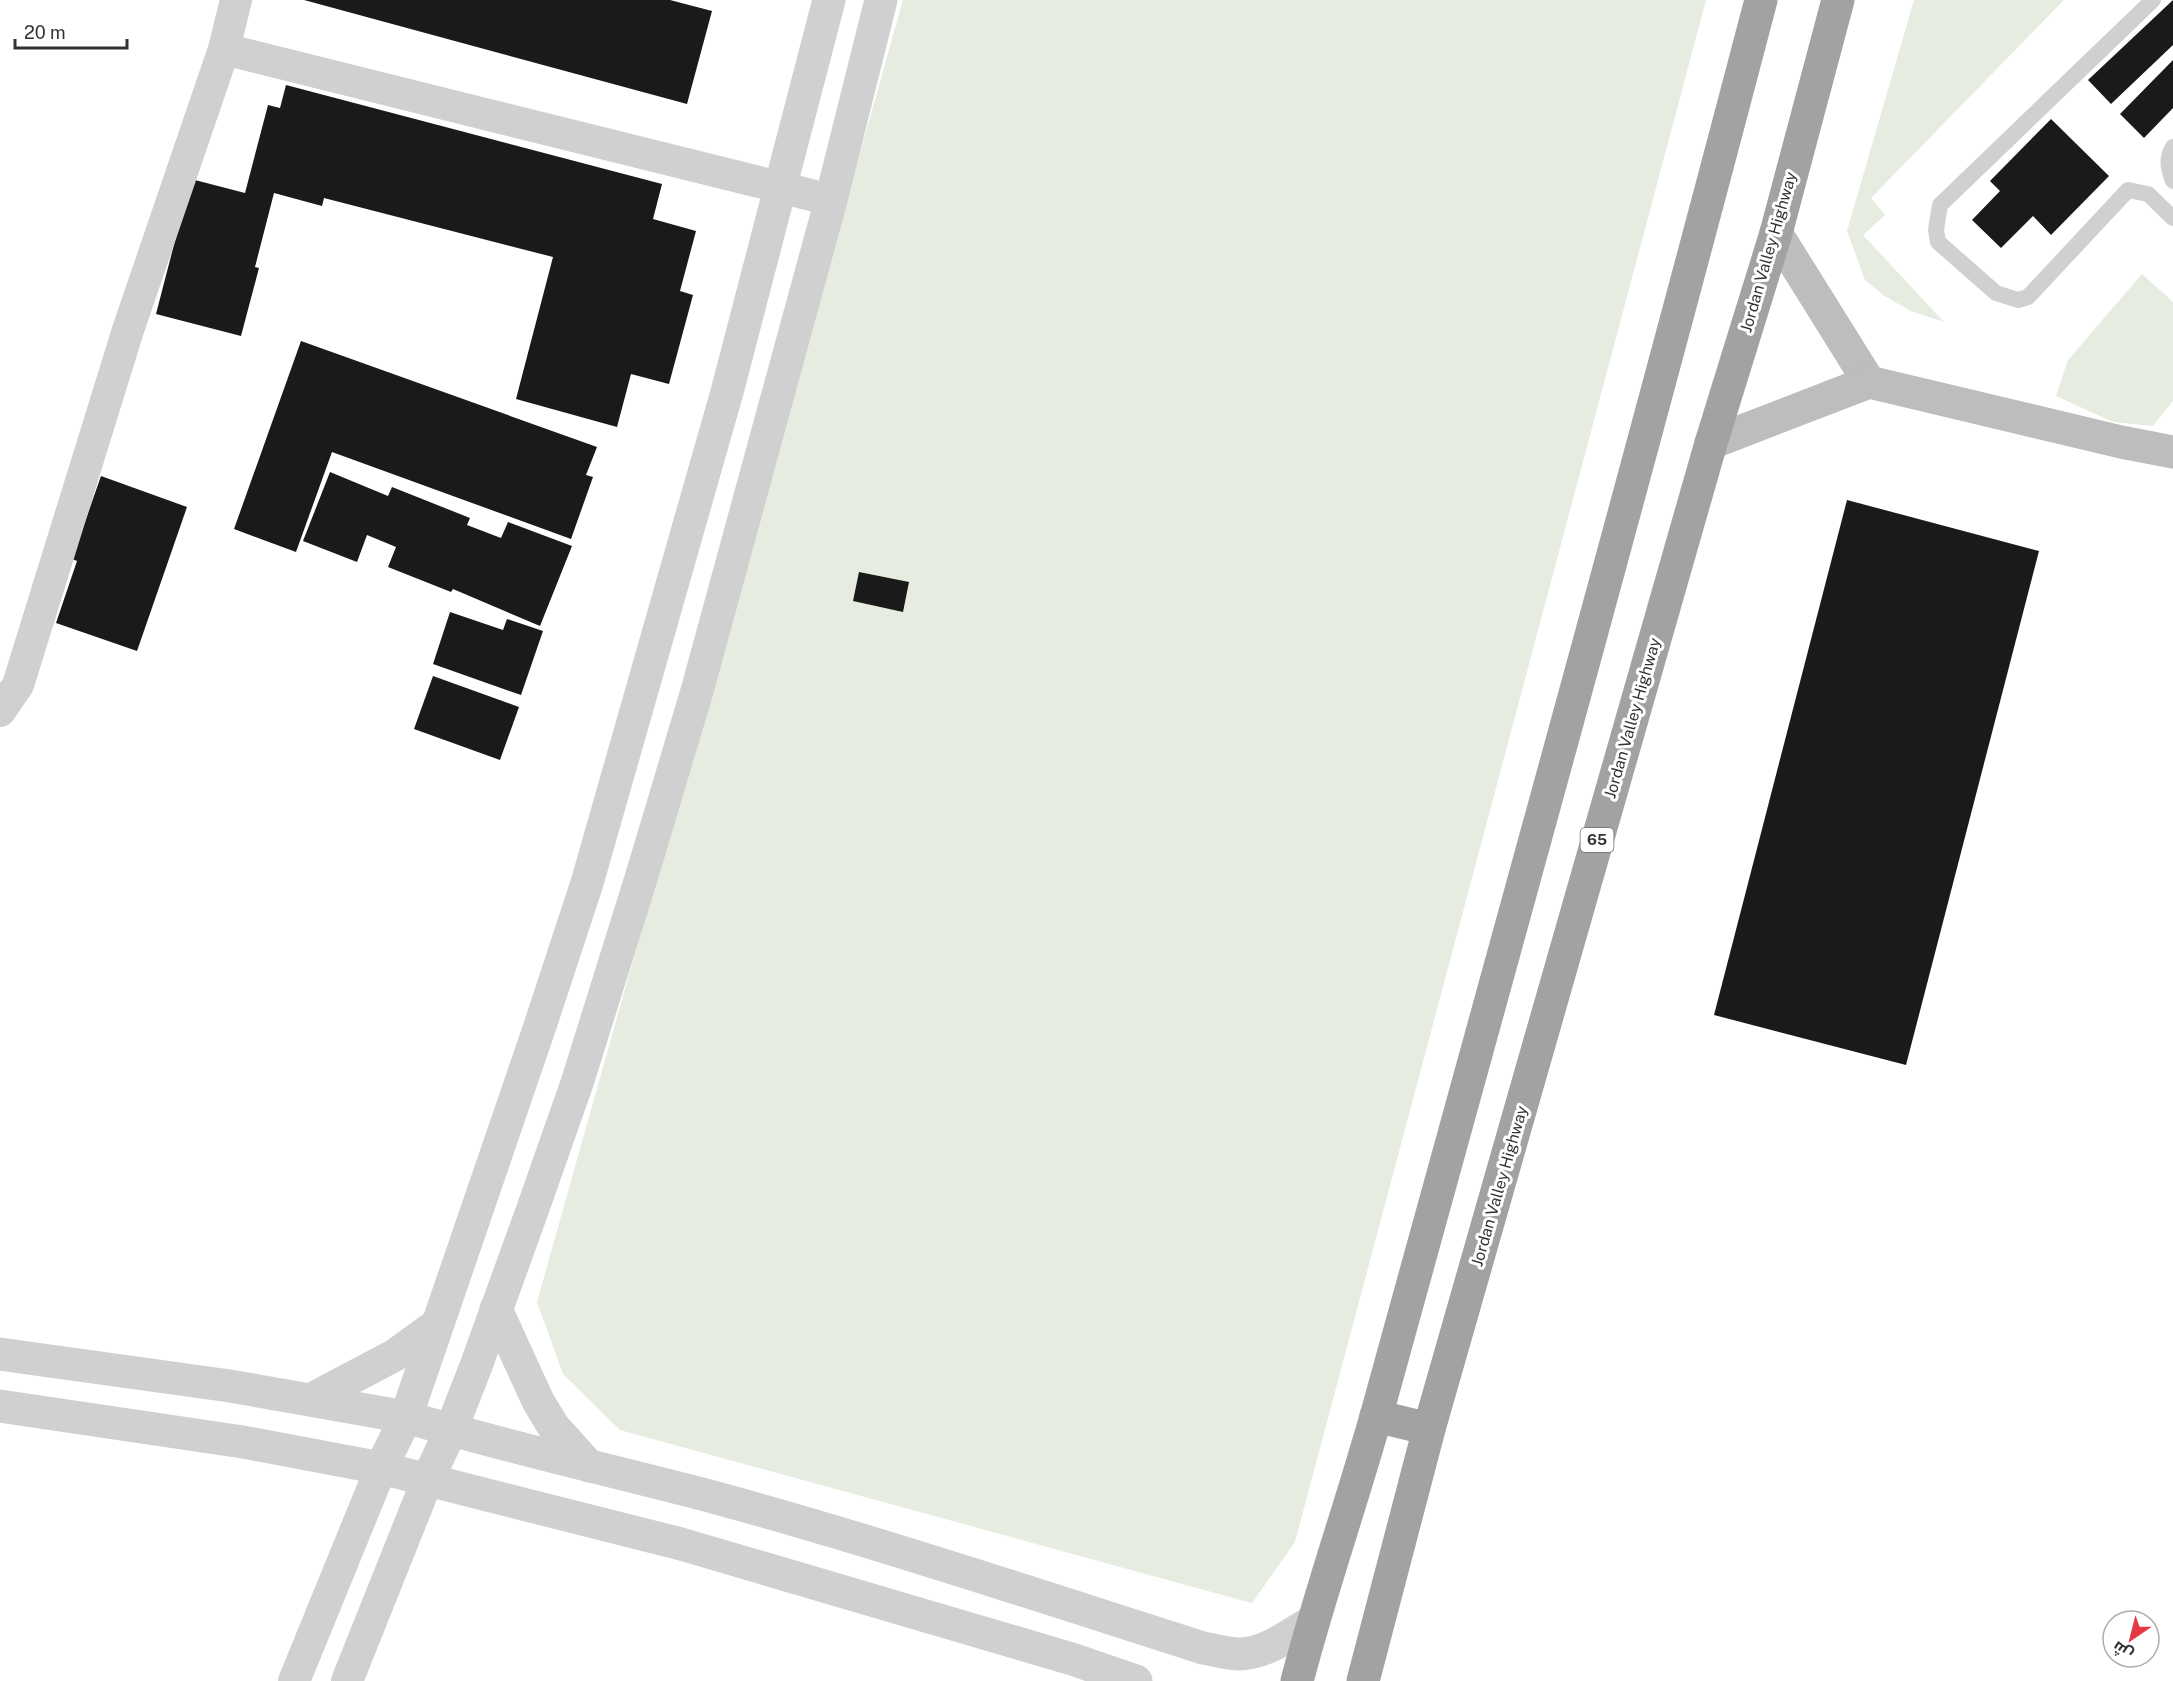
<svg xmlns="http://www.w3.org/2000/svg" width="2173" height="1681" viewBox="0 0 2173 1681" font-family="'Public Sans',Cairo,sans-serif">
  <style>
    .green { fill: #e6ecdf }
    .building { fill: #1a1a1a }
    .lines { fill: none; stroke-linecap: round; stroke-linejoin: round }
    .service { stroke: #d0d0d0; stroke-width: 16 }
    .minor { stroke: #d0d0d0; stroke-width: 32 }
    .tertiary { stroke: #d0d0d0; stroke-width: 33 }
    .secondary { stroke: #bdbdbd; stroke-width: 33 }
    .trunk { stroke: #a2a2a2; stroke-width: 33 }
    .labels { text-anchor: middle; stroke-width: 6; stroke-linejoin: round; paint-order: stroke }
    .shield { fill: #fff; stroke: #707070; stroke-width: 1.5 }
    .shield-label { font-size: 15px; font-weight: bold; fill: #333 }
    .street-label { font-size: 16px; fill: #333; stroke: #fff }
  </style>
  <rect width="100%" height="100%" fill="#fff"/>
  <!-- green -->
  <g class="green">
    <polygon points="903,0 1706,0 1295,1542 1252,1603 620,1430 563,1374 537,1302"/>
    <polygon points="1914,0 2064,0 1871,198 1885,215 1863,235 1944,322 1911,311 1886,297 1865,280 1847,231"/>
    <polygon points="2142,274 2173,302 2173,401 2153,426 2113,422 2056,396 2068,360"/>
  </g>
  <!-- building -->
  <g class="building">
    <polygon points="304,0 670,0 712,11 687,104"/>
    <polygon points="2173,0 2173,45 2111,104 2088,80"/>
    <polygon points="2173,60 2173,108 2144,138 2120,114"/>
    <polygon points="286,85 662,184 653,219 696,231 680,291 693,295 669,384 631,374 617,427 516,399 553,257 324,198 322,206 274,193 255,267 259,268 241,336 156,314 191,179 245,193 268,105 280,108"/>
    <polygon points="2051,119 2109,176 2051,235 2033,216 2001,248 1972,220 2000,191 1990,181"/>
    <polygon points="301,341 597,447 586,475 593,477 571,539 332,452 296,552 234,529"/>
    <polygon points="330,472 388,496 392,487 470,518 467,525 501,538 508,522 572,546 540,626 453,589 451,592 388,567 396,547 367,535 357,562 303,541"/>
    <polygon points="101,476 187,507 137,651 56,623 77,561 72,559"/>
    <polygon points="1847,500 2039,551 1906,1065 1714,1015"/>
    <polygon points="859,572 909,582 903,612 853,601"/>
    <polygon points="450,612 503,630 507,619 543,631 521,695 433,664"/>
    <polygon points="433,676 519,707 500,760 414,729"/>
  </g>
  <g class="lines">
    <!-- service -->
    <g class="service">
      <polyline points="2153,0 1940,205 1936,230 1938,242 1996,293 2018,300 2028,297 2128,190 2148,194 2173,218"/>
      <path d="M2173,147C2166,159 2168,168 2173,181"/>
    </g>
    <!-- minor -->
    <g class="minor">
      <polyline points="224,49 831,200"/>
      <polyline points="0,711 18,685 128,330 224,49 236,0"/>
      <polyline points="294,1681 381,1468"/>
      <polyline points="347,1681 427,1481"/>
    </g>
    <!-- tertiary -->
    <g class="tertiary">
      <polyline points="496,1309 538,1401 553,1426 589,1466"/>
      <polyline points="0,1354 230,1386 406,1417 540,1026 587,883 727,392 829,0"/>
      <polyline points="312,1399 395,1355 435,1326"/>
      <polyline points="0,1406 243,1442 381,1468 681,1544 1072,1659 1136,1681"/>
      <path d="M381,1468L406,1417C507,1447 610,1470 713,1497C878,1542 1040,1596 1203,1648C1215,1650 1228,1654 1240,1654C1267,1653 1291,1634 1313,1621"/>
      <polyline points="427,1481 451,1430 476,1366 532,1211 577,1083 642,875 697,691 831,200 881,0"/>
    </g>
    <!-- secondary -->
    <g class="secondary">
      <polyline points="1776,233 1869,382"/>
      <polyline points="1711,443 1869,382 2121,442 2173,452"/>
    </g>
    <!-- trunk -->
    <g class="trunk">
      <polyline points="1376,1416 1429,1429"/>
      <path d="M1297,1681C1322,1585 1356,1491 1382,1395C1510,931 1639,466 1761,0"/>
      <polyline points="1363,1681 1429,1429 1711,443 1776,233 1838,0"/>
    </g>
  </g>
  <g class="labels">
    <!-- shield labels -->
    <rect class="shield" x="1580.5" y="828" width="33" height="24" rx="4.5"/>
    <g class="shield-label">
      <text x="1597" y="845">65</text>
    </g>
    <!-- street labels -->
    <g class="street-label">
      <text transform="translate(1768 252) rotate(-74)" y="6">Jordan Valley Highway</text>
      <text transform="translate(1632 718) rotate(-74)" y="6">Jordan Valley Highway</text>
      <text transform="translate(1499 1186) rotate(-74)" y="6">Jordan Valley Highway</text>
    </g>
  </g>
  <!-- north arrow -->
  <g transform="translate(2131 1639) rotate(215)"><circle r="28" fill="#ffffff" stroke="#adadad" stroke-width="1.5"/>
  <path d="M0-4.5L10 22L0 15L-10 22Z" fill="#e63946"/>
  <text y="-9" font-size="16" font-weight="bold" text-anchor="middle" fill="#333333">ش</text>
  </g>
  <!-- scale -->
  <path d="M15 39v9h112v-9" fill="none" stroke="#333333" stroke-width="3"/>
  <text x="24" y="39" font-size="18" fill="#333333" stroke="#ffffff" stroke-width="4.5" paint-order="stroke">20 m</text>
</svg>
